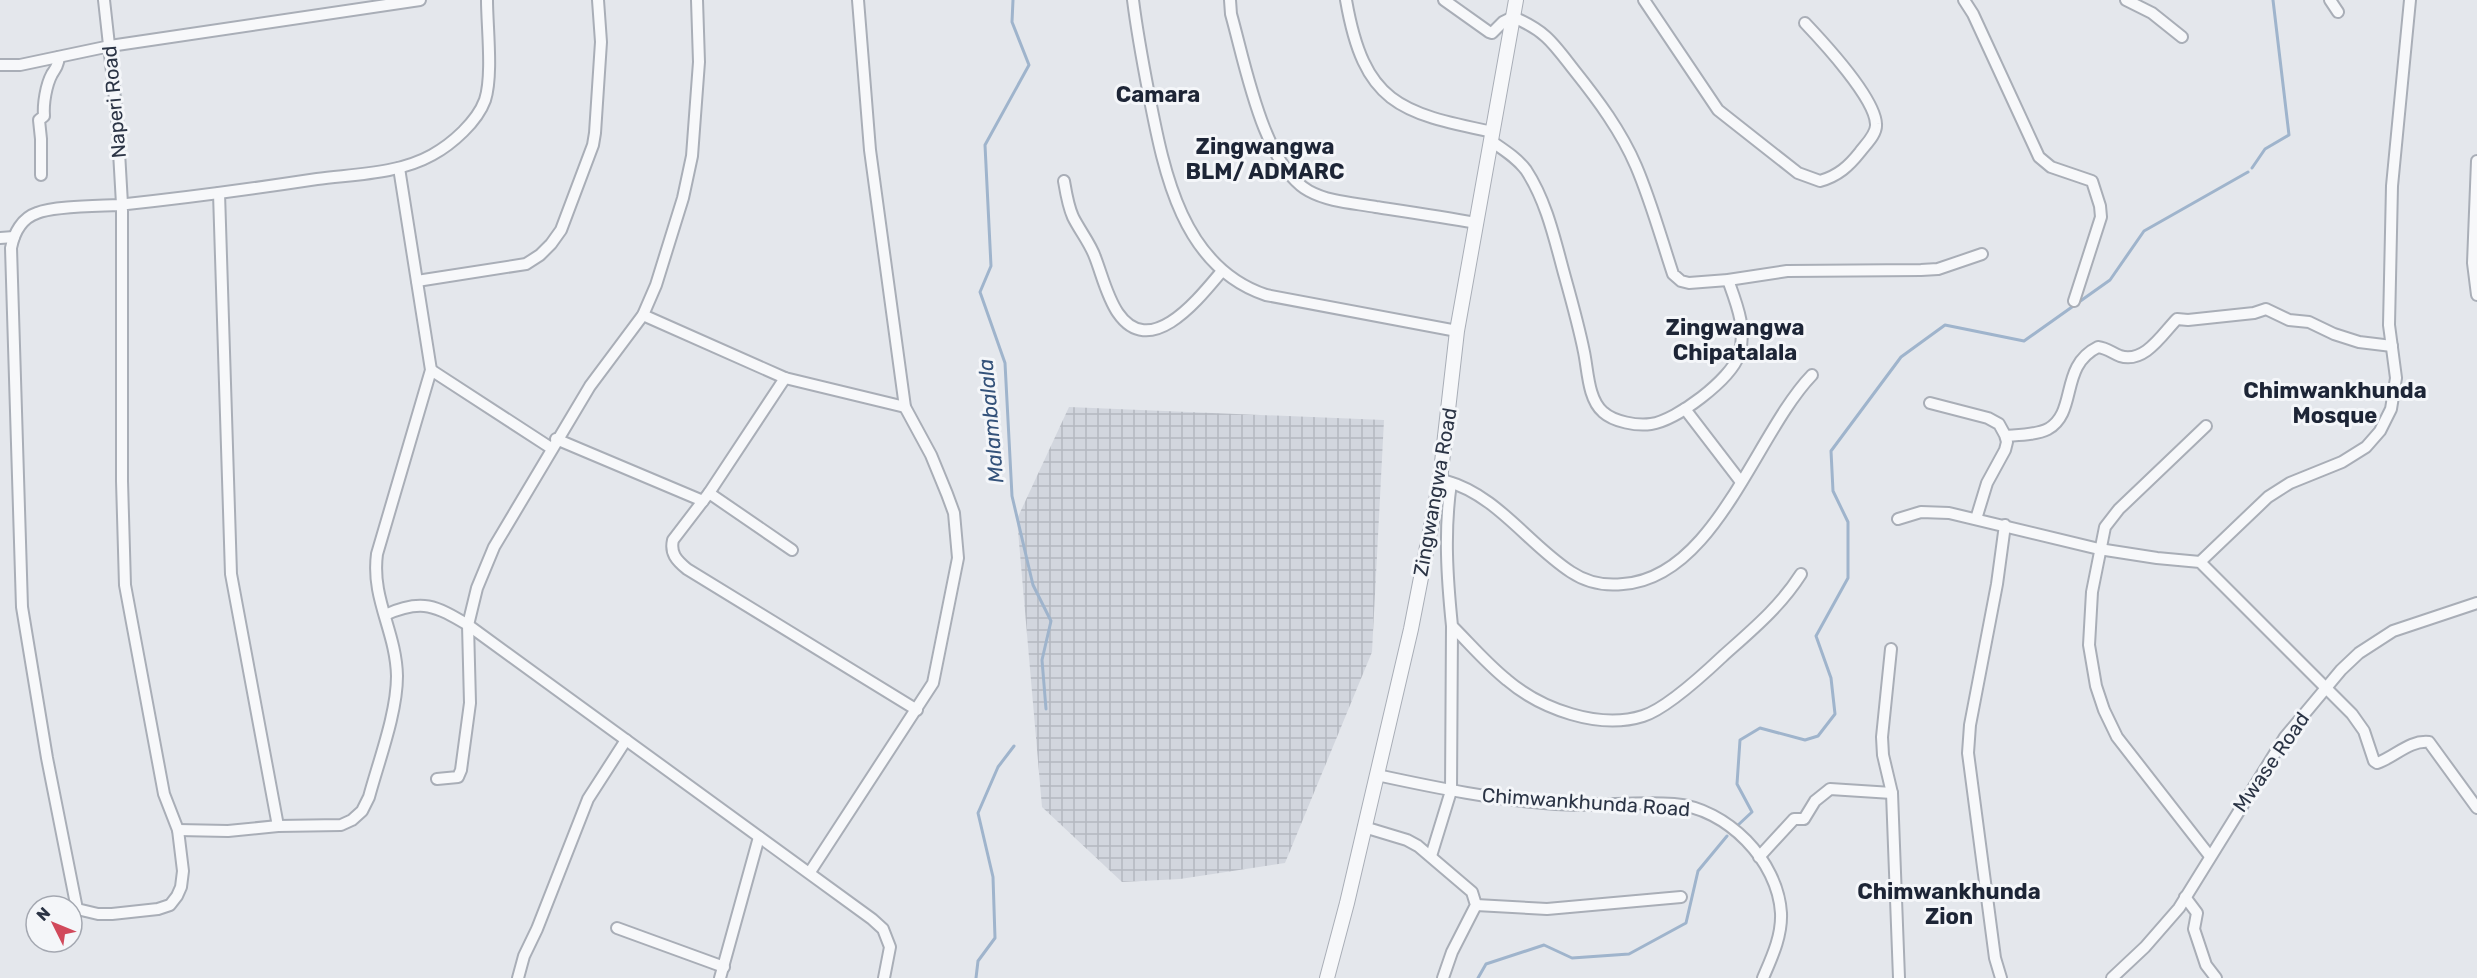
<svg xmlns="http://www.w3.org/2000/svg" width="2477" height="978" viewBox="0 0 2477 978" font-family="Rubik,sans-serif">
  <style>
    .industrial { fill: url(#industrial-grid) }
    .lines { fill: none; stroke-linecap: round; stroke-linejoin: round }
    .stream { stroke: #9fb4cc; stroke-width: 3 }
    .minor-casing { stroke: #a9aeb7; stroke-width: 14 }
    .tertiary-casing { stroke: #a9aeb7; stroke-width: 16 }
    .minor { stroke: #f7f8fa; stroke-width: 10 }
    .tertiary { stroke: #f7f8fa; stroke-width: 14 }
    .labels { text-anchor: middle; stroke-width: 6; stroke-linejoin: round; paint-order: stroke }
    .street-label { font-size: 20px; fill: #2b3445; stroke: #f4f6f9 }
    .water-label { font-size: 21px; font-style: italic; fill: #34527a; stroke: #f4f6f9 }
    .quarter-label { font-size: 22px; font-weight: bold; fill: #1d2536; stroke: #f4f6f9 }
  </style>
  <defs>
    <pattern id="industrial-grid" width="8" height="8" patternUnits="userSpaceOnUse" patternTransform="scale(1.5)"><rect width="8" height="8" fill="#d2d6de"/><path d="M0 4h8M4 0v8" fill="none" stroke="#b4b8c0"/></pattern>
  </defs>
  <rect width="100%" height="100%" fill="#e4e7ec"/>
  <!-- industrial -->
  <polygon class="industrial" points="1069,407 1384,420 1372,652 1285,863 1180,879 1122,882 1042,807 1017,519"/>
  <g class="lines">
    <!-- stream -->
    <g class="stream">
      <polyline points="1013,0 1012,22 1029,65 985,145 991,266 980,292 1005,363 1012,496 1033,585 1051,621 1042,660 1046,709"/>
      <polyline points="2252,168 2265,149 2289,135 2273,0"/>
      <polyline points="1737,826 1752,812 1737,784 1740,740 1760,728 1805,740 1818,736 1835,714 1831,678 1816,636 1848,578 1848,522 1833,491 1831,451 1901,357 1945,325 2024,341 2110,280 2144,231 2248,172"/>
      <polyline points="976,978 978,961 995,938 993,877 978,813 998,767 1014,746"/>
      <polyline points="1478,978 1486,964 1544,945 1572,958 1629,954 1686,923 1698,871 1727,836"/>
    </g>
    <defs>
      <g id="minor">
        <path d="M104,0L117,117L122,204V481L125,585L164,794L178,830L183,871L181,887L177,896L170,905L158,909L112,914H98L77,909L47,758L22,607L11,248C14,233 22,218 37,213C53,206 99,206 118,205C185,198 251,189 317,179C355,174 398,174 432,155C452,144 477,122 485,100C493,75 487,27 487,0"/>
        <path d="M1133,0C1137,32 1143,64 1149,95C1164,172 1182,267 1266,295L1457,331"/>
        <path d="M1230,0L1231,14C1245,63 1263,165 1309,191C1329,202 1354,203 1376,207C1409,212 1443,217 1476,223"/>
        <path d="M1346,0C1364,103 1399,113 1493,132"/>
        <path d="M1444,0L1489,32L1492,33L1503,22L1513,17C1546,31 1553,43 1574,70C1598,100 1621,131 1636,166C1651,201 1661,238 1673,274L1681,281L1689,283L1728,280L1787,271L1921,270L1938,269L1982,254"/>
        <path d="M1644,0L1718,110L1798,173L1820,181C1838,176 1849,166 1860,152C1866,144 1877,134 1876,124C1875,98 1823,42 1805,23"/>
        <polyline points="1964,0 1973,14 2039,157 2051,167 2092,181 2100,206 2101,217 2074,301"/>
        <polyline points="2126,0 2152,13 2182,37"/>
        <polyline points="2330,0 2338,12"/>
        <polyline points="0,65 20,65 110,46 420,0"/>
        <path d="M1491,141C1504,150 1517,158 1526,170C1547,202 1555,241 1565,277C1572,302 1579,327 1584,352C1588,371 1588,399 1603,412C1614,422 1637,426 1651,424C1677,420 1730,380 1739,355C1747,329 1737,305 1728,280"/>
        <polyline points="2477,161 2473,263 2477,295"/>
        <path d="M41,175V139L39,120L44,116C43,104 46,85 52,74C56,68 58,65 59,57"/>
        <path d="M1064,181C1066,193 1068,206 1073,217C1080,231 1090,243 1095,257C1102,275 1107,297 1118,313C1151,361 1200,297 1222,271"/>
        <polyline points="219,193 231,574 278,826"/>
        <polyline points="0,238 14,237"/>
        <polyline points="417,281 526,264 540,255 551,244 561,230 593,145 595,133 601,42 598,0"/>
        <polyline points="643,315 785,378 905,407"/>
        <polyline points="431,370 551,448"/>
        <path d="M785,378L709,493L673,540C670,553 676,560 687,569L917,710"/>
        <polyline points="1930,403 1988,418 1999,424 2005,435 2007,442 2005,450 1987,483 1976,519"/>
        <polyline points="1685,409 1741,482"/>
        <polyline points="2206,426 2119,509 2105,527 2092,592 2089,645 2096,686 2104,710 2117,737 2209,855"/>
        <path d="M2006,436C2019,435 2036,435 2048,429C2078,412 2059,366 2098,347C2107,348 2112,353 2120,356C2145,364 2163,333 2177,319L2188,320L2254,313L2266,309L2289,320L2309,322L2334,334L2359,342L2392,346"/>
        <polyline points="556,439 703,501"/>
        <path d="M1446,481C1497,495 1528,544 1571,572C1586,582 1605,586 1623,584C1715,578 1756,433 1812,375"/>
        <path d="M1451,483C1444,531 1447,577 1452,626C1470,644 1487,664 1507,680C1541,709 1599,730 1643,716C1666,709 1705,673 1723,656C1752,630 1780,607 1801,574"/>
        <polyline points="709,493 792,550"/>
        <path d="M1898,519L1921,512L1949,513L2099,549L2157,558L2200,562L2352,714L2364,731L2374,761L2377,763C2395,757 2409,740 2429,742L2477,808"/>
        <polyline points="2200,562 2268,497 2290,483 2342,462 2366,447 2380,431 2391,409 2396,378 2389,325 2392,186 2410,0"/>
        <path d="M385,615C422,598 436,606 468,625L872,919L883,929L890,947L884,978"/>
        <polyline points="1891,649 1882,737 1883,755 1892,793 1899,978"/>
        <path d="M1377,775C1437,788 1496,800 1556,804C1596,807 1635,801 1674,804C1727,808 1778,861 1781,913C1782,936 1772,957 1763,978"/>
        <polyline points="437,779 458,777 461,770 470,703 468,625 477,588 494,547 590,386 643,315 656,285 683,198 692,156 699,62 697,0"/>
        <polyline points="1364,827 1407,840 1418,846 1472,892 1476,905 1452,952 1443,978"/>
        <path d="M178,830L228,831L278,826L341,825L352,820L362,811L369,797C379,760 397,713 397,676C396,631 371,599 377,554L431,370L399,168"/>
        <polyline points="1431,856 1451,791 1452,626"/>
        <polyline points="1759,857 1794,819 1804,819 1815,801 1830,789 1892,793"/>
        <polyline points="810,872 933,683 958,558 954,513 947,494 931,455 905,407 870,150 858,0"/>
        <polyline points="2185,897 2197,913 2194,929 2206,965 2216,978"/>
        <polyline points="1476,905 1547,909 1681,897"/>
        <polyline points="617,928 724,967"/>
        <polyline points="518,978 524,956 537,929 588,799 626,740"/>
        <polyline points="720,978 759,837"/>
        <polyline points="2001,978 1995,958 1968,753 1970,725 1997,584 2005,525"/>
        <polyline points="2112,978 2145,947 2179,908 2285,737 2341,670 2359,653 2393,631 2477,603"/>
      </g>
      <polyline id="tertiary" points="1327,978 1347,903 1411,629 1440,480 1457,331 1516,0"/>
    </defs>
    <!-- minor casing -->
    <use href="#minor" class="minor-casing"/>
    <!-- tertiary casing -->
    <use href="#tertiary" class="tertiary-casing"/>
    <!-- minor -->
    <use href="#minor" class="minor"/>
    <!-- tertiary -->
    <use href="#tertiary" class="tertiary"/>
  </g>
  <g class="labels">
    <!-- street labels -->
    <g class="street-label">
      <text transform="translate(114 102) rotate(-95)" y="7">Naperi Road</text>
      <text transform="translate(1435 492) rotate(-80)" y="7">Zingwangwa Road</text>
      <text transform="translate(2271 762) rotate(-55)" y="7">Mwase Road</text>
      <text transform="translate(1586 802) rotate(4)" y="7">Chimwankhunda Road</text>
    </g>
    <!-- water labels -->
    <g class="water-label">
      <text transform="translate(991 421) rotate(-95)" y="7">Malambalala</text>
    </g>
    <!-- quarter labels -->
    <g class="quarter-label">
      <text x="1158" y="102">Camara</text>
      <text x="1265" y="154">Zingwangwa<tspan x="1265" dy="25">BLM/ ADMARC</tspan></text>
      <text x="1735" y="335">Zingwangwa<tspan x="1735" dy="25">Chipatalala</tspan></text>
      <text x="2335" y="398">Chimwankhunda<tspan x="2335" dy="25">Mosque</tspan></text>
      <text x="1949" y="899">Chimwankhunda<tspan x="1949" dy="25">Zion</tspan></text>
    </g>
  </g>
  <!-- north arrow -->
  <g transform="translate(54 924) rotate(313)"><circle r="28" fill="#f4f6f9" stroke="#a4a8b1" stroke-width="1.5"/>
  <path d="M0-4.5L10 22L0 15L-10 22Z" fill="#d1495b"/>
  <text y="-9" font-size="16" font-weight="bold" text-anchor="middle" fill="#2b3445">N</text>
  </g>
</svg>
